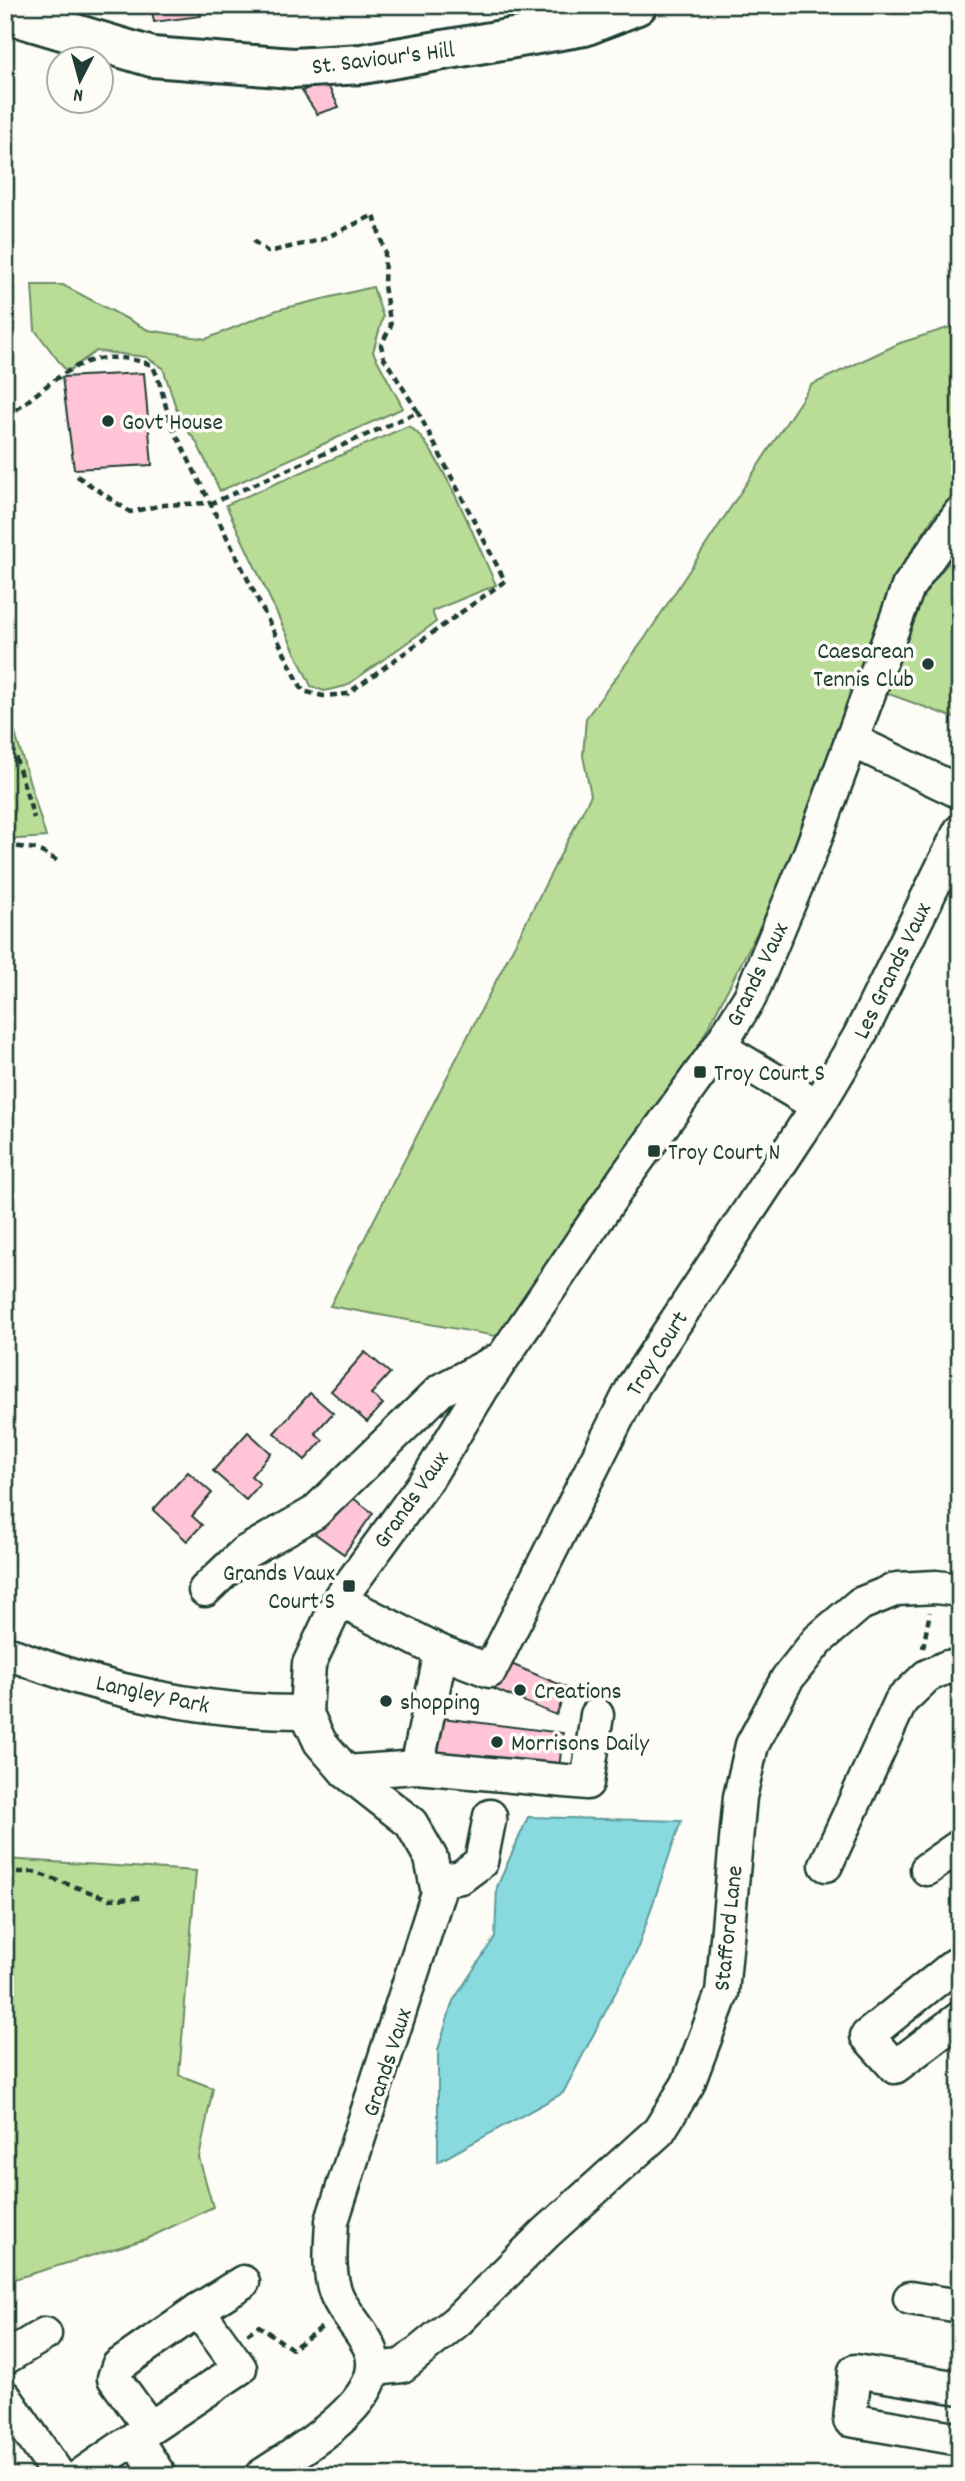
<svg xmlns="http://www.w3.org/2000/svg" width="965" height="2481" viewBox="0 0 965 2481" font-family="Dekko,sans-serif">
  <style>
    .green { fill: #b9dc96; stroke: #6c8c65; stroke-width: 2 }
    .water { fill: #88dadf; stroke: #5e9b9b; stroke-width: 2 }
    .building { fill: #ffc4d6; stroke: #1f3d34; stroke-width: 2 }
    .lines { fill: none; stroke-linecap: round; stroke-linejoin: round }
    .minor-casing { stroke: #1f3d34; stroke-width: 37 }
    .major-casing { stroke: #1f3d34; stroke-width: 44 }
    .path { stroke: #1f3d34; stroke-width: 4.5; stroke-dasharray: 7 5; stroke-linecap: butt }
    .minor { stroke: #fdfcf7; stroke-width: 32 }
    .major { stroke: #fdfcf7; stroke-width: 38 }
    .poi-dot { fill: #1f3d34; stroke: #fdfcf7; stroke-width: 2.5 }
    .labels { text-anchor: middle; stroke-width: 7; stroke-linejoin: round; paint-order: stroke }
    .street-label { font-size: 24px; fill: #1f3d34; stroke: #fdfcf7 }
    .poi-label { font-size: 24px; fill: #1f3d34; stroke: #fdfcf7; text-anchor: start }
  </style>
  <rect width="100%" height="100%" fill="#fdfcf7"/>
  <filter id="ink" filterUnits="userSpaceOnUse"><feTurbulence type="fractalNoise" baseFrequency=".0143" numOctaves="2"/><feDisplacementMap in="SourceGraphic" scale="14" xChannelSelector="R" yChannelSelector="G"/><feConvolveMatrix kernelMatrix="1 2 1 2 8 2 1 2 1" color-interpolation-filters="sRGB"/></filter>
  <g filter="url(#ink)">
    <!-- green -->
    <g class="green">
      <polygon points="32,285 63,285 148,330 206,339 277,310 373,287 383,317 373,352 403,408 220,491 196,441 181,423 163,368 146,357 96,351 67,372 35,330"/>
      <polygon points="960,324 960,492 935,515 901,567 780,888 696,1051 501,1337 330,1306 591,795 583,756 586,718 645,638 811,385 900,343"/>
      <path d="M408,426C435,437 482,555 496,585L432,611L436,622L346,686L324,691L311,686L226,505Z"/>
      <polygon points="960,550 960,720 886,693 922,593"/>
      <polygon points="5,700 46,837 5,840"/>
      <polygon points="5,1859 196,1871 179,2075 213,2088 199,2158 213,2207 146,2239 5,2282"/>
    </g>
    <!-- water -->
    <polygon class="water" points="528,1817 681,1821 636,1953 563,2093 438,2162 438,2050 453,2001 495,1937 497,1887"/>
    <!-- building -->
    <g class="building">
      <polygon points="151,5 200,5 201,16 154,22"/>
      <polygon points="325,80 339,107 317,114 302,91"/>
      <polygon points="144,373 152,465 74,469 62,377"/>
      <polygon points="365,1352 390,1373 371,1394 383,1404 367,1422 331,1391"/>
      <polygon points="310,1393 333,1413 315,1433 323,1440 305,1460 274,1433"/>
      <polygon points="248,1432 271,1453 251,1476 260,1484 246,1500 213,1471"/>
      <polygon points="188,1472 212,1493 192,1516 202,1525 187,1541 153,1510"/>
      <polygon points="346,1493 373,1513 344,1554 314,1533"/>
      <polygon points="504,1661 568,1688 556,1715 494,1689"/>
      <polygon points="434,1717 563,1733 559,1769 431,1752"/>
    </g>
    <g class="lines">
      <defs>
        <g id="minor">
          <polyline points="851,740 960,792"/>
          <polyline points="818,1106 859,1037 960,831"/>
          <polyline points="205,1590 244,1553 314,1513 441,1390 502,1358"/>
          <polyline points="339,1600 441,1652 417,1767"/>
          <path d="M5,1652C100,1690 204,1713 306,1712"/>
          <polyline points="441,1652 490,1671 634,1385 818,1106 719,1047"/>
          <polyline points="346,1772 417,1767 587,1783 597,1715"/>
          <polyline points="826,1865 901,1701 927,1676 947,1667 960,1670"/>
          <polyline points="927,1869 960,1846"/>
          <polyline points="438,1881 461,1877 481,1862 490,1816"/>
          <polyline points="960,1970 955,1965 867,2036 895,2067 960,2018"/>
          <polyline points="910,2298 960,2306"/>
          <polyline points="198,2310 243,2282"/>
          <polyline points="5,2358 45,2334"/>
          <polyline points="375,2369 402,2366 457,2321 546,2233 659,2131 688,2084 722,1993 740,1797 752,1745 787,1679 818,1640 860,1604 897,1589 936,1587 960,1590"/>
          <polyline points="960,2388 855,2371 850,2420 960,2439"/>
          <polyline points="5,2397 59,2476"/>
          <polyline points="150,2428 114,2378 118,2366 198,2310 240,2368 135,2438 160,2476"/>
          <polyline points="80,2476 135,2438"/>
          <path d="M261,2476C296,2452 395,2397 369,2346C360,2328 345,2314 337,2296C327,2273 331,2245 332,2221L438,1893L431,1858L411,1823L346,1772L320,1742L306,1712L309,1664L339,1600L428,1478L483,1387L626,1176L719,1047L750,997L810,853L908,587L960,513"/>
        </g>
        <polyline id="major" points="5,13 152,57 293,68 362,64 584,26 637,5"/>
      </defs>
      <!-- minor casing -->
      <use href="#minor" class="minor-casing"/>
      <!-- major casing -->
      <use href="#major" class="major-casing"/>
      <!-- path -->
      <g class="path">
        <path d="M16,410C63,374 88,343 152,365C163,385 164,408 174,430L303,691L323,696L347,694L505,581L418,412"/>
        <polyline points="77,476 130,512 163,505 212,503 418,412 384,358 381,345 391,326 384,286 385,253 374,215 321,240 268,252 253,241"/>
        <polyline points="5,723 34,818"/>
        <polyline points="5,845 36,849 58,861"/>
        <polyline points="923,1648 930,1612"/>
        <polyline points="5,1872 34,1872 109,1899 142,1898"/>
        <polyline points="247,2334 259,2326 292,2349 325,2325"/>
      </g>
      <!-- minor -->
      <use href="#minor" class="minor"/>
      <!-- major -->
      <use href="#major" class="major"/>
    </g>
  </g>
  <!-- markers -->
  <g class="poi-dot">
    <circle cx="108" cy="421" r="7"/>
    <circle cx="928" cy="664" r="7"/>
    <rect x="693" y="1065" width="14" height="14" rx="3.5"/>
    <rect x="647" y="1144" width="14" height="14" rx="3.5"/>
    <rect x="342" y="1579" width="14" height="14" rx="3.5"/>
    <circle cx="520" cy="1690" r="7"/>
    <circle cx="386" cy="1701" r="7"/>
    <circle cx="497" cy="1742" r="7"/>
  </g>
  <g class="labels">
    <!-- street labels -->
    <g class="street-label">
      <text transform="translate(383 57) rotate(-7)" y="8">St. Saviour's Hill</text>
      <text transform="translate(891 970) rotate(-64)" y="8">Les Grands Vaux</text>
      <text transform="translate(756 974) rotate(-64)" y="8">Grands Vaux</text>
      <text transform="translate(656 1353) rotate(-58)" y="8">Troy Court</text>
      <text transform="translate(410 1499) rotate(-55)" y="8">Grands Vaux</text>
      <text transform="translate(153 1693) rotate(12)" y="8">Langley Park</text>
      <text transform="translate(727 1928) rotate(-84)" y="8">Stafford Lane</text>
      <text transform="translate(386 2062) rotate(-72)" y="8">Grands Vaux</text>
    </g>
    <!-- poi labels -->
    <g class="poi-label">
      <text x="122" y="429">Govt House</text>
      <text x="914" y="658" text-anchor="end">Caesarean<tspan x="914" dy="28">Tennis Club</tspan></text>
      <text x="714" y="1080">Troy Court S</text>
      <text x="668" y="1159">Troy Court N</text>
      <text x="335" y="1580" text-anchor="end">Grands Vaux<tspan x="335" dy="28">Court S</tspan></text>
      <text x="534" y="1698">Creations</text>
      <text x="400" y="1709">shopping</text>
      <text x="511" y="1750">Morrisons Daily</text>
    </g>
  </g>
  <!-- margin -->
  <rect width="965" height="2481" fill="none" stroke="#fdfcf7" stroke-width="28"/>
  <rect x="14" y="14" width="937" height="2453" fill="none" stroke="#1f3d34" stroke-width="2.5" filter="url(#ink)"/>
  <!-- north arrow -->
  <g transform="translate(80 80) rotate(186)"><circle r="33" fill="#fdfcf7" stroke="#a4b0a9" stroke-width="2"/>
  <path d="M0-5L12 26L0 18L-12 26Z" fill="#1f3d34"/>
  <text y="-10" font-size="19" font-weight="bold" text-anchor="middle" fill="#1f3d34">N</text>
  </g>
</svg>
